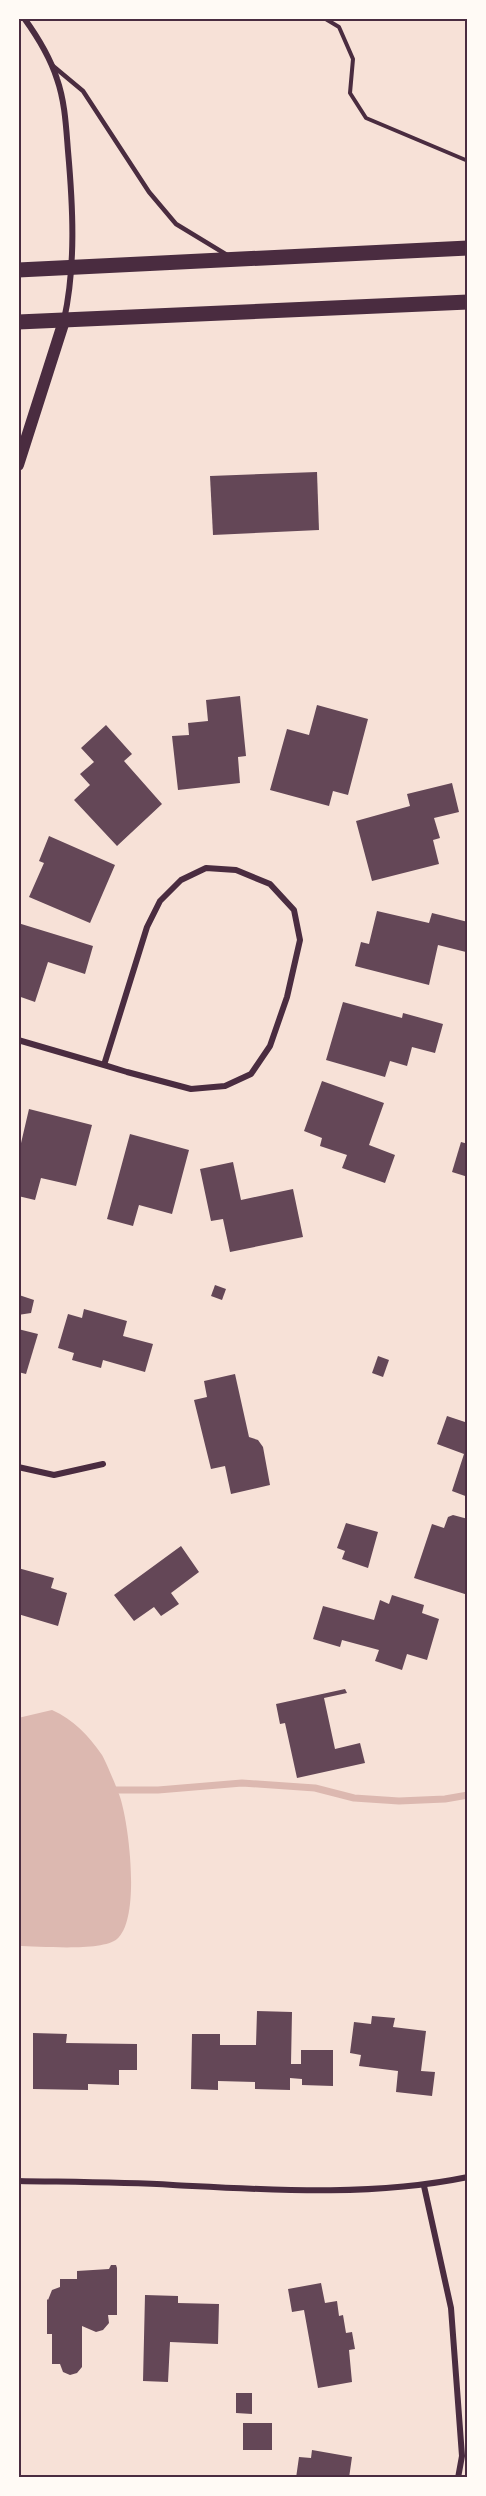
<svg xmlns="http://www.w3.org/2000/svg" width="486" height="2496" viewBox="0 0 486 2496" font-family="Ubuntu,sans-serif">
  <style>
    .water { fill: #dcb8b0 }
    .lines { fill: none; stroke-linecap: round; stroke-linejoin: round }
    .stream { stroke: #dcb8b0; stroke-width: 7 }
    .building { fill: #644757 }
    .path { stroke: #4a2c40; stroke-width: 4 }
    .service { stroke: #4a2c40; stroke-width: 4.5 }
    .minor { stroke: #4a2c40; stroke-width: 6 }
    .secondary { stroke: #4a2c40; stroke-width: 12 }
    .primary { stroke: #4a2c40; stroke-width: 15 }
    .neatline { fill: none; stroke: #4a2c40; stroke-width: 2 }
  </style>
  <rect width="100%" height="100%" fill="#f7e1d7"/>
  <!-- water -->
  <path class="water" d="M52,1710C73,1719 89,1736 102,1755C106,1762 117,1788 120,1797C129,1824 141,1919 117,1939C102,1952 39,1946 18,1946V1718Z"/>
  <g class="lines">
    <!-- stream -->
    <polyline class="stream" points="110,1790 158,1790 242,1783 315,1788 354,1798 399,1801 445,1799 468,1795"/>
  </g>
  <!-- building -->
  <g class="building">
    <polygon points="317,472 319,530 213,535 210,476"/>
    <polygon points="240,696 246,756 238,757 240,783 178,790 172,736 189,735 188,723 208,721 206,700"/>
    <polygon points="317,705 368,719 348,795 333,791 329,806 270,790 287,729 309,735"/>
    <polygon points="106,725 132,754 124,761 162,804 117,846 74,800 90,785 80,774 94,762 81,748"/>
    <polygon points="452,783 459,812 434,818 440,838 433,840 439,864 372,881 356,821 410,806 407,794"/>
    <polygon points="49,836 115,865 90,923 29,897 44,863 39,861"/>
    <polygon points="377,911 429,923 432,913 468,922 466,952 438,945 429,985 355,966 361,942 369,944"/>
    <polygon points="18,923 93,946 85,974 48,962 35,1002 18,996"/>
    <polygon points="343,1002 402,1018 403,1013 443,1024 435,1053 412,1047 407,1066 390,1061 385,1077 326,1060"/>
    <polygon points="322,1081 384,1103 369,1145 395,1155 385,1183 342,1168 347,1155 320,1146 322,1138 304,1131"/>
    <polygon points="29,1109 92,1125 76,1186 41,1178 35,1200 18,1196 18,1156"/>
    <polygon points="130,1134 189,1150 172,1214 139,1205 133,1226 107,1219"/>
    <polygon points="461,1142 468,1144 468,1177 452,1172"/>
    <polygon points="233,1162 241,1200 293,1189 303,1237 230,1252 223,1219 211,1221 200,1169"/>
    <polygon points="215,1285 226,1289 222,1300 211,1296"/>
    <polygon points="19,1295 34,1300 31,1313 18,1315"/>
    <polygon points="84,1309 127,1321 123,1336 153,1344 145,1372 103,1360 101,1368 72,1360 74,1353 58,1348 68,1314 82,1318"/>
    <polygon points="18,1329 38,1334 26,1374 18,1372"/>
    <polygon points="378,1356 389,1360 383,1377 372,1373"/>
    <polygon points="235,1374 249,1437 258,1440 263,1447 270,1485 231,1494 225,1466 211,1469 194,1400 207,1397 204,1381"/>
    <polygon points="447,1416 468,1423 468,1497 452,1491 464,1454 437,1444"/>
    <polygon points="453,1515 468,1519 468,1595 414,1578 432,1524 444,1528 448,1517"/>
    <polygon points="346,1523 378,1532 368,1568 342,1559 345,1551 337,1548"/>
    <polygon points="181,1546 199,1572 171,1593 179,1604 161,1616 154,1607 134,1621 114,1595"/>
    <polygon points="18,1568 54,1578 51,1588 67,1593 58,1626 18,1614"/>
    <polygon points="392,1595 424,1605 422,1613 439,1619 427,1660 407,1654 402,1670 375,1661 379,1650 342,1640 340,1647 313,1639 323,1606 374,1620 380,1600 389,1604"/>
    <polygon points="345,1689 347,1693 324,1698 335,1749 360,1743 365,1763 297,1778 285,1723 280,1724 276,1704"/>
    <polygon points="257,2011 292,2012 291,2064 301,2064 301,2050 333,2050 333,2086 302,2085 302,2079 290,2078 290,2090 255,2089 255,2082 218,2081 218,2090 191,2089 192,2034 220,2034 220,2045 256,2045"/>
    <polygon points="372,2016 395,2018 393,2027 426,2031 421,2071 435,2072 432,2096 396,2092 398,2071 359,2066 361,2055 350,2053 354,2022 371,2024"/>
    <polygon points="33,2033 67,2034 66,2043 137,2044 137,2070 119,2070 119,2085 88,2084 88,2090 33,2089"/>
    <polygon points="111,2265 116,2265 117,2268 117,2315 108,2315 109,2323 103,2330 96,2332 82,2326 82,2367 77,2373 70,2375 63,2372 60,2364 52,2364 52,2334 47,2334 47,2299 48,2300 52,2290 60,2287 60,2279 77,2279 77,2271 109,2269"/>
    <polygon points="321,2283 325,2303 337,2301 339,2316 343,2315 346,2333 352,2332 355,2349 349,2350 352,2382 318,2388 304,2310 292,2312 288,2289"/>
    <polygon points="145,2295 178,2296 178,2303 219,2304 218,2344 170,2342 168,2382 143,2381"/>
    <polygon points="236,2393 252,2393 252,2414 236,2413"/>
    <rect x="243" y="2423" width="29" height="27"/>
    <polygon points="312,2450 352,2457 349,2478 296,2478 299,2457 311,2458"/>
  </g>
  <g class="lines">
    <!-- path -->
    <polyline class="path" points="324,18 339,27 353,59 350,93 366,118 468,161"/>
    <!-- service -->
    <polyline class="service" points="53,66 83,91 149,192 176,224 227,255"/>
    <!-- minor -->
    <g class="minor">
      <path d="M24,18C37,36 50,57 57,79C65,102 66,126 68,151C73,207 76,265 64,320"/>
      <polyline points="18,1040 104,1065 127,1072 191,1089 225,1086 251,1074 270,1046 287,997 300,940 294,910 270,884 236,870 206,868 181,880 160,901 147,927 104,1065"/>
      <polyline points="18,1467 54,1475 103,1464"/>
      <path d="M18,2181C70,2182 121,2182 173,2185C271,2190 371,2197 468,2177"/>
      <polyline points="424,2186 451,2308 462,2456 458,2478"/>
    </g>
    <!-- secondary -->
    <polyline class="secondary" points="18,465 64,321"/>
    <!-- primary -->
    <g class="primary">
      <polyline points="18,270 468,248"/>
      <polyline points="18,322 468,302"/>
    </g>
  </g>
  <!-- border -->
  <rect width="486" height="2496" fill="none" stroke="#fffaf5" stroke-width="39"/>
  <rect x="20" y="20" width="446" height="2456" class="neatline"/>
</svg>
